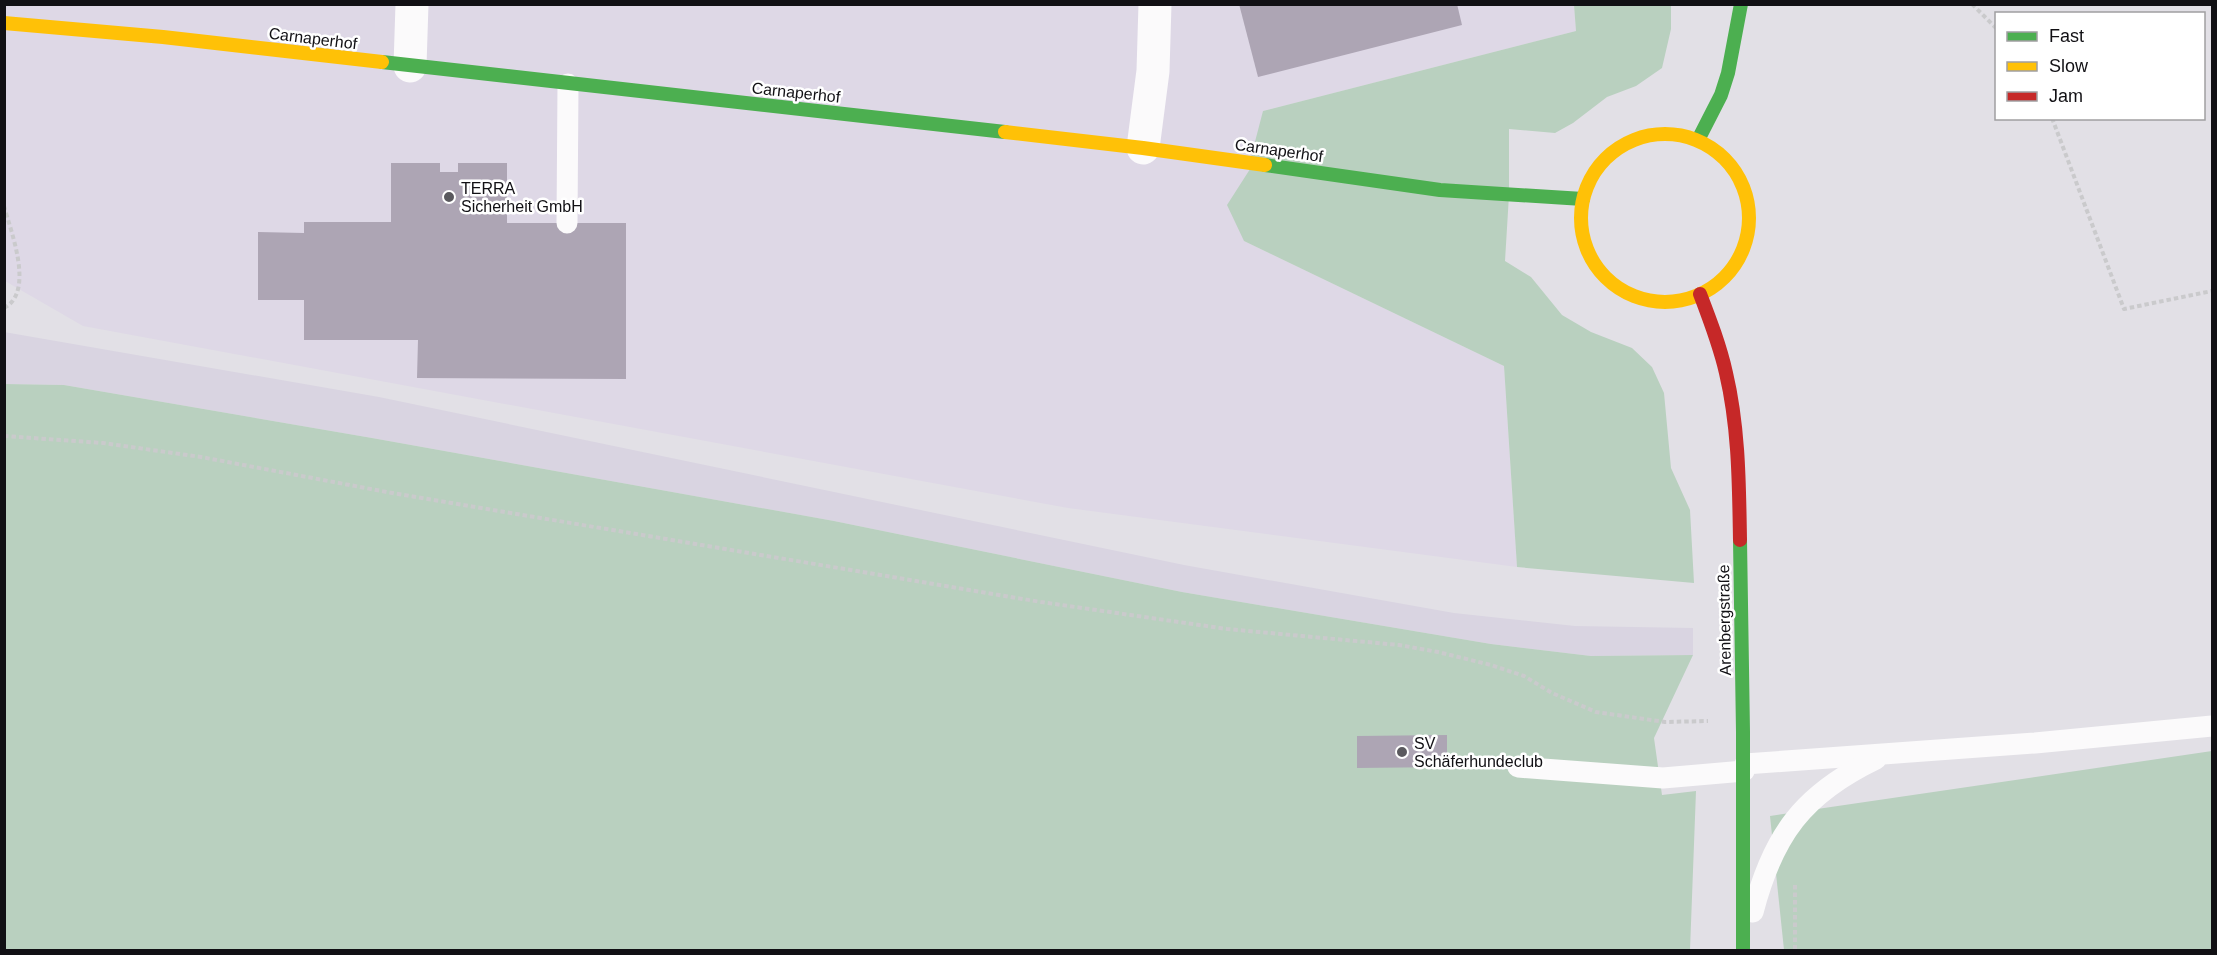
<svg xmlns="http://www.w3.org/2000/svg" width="2217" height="955" viewBox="0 0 2217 955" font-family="Helvetica,sans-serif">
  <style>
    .commercial { fill: #ded8e6 }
    .built { fill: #d9d4e1 }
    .green { fill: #b9d0bf }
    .building { fill: #ada5b4 }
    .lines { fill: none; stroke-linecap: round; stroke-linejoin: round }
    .path { stroke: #cacacc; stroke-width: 4; stroke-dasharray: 4.5 3; stroke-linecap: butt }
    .lane { stroke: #fbfafb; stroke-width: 21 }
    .street { stroke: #fbfafb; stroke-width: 33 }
    .fast { stroke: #4caf50; stroke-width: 14 }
    .slow { stroke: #ffc107; stroke-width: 14 }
    .jam { stroke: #c62828; stroke-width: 14 }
    .poi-dot { fill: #5a595e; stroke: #fff; stroke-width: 2 }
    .labels { text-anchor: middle; stroke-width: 5; stroke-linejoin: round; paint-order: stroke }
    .street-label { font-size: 16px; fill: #111014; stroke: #fff }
    .poi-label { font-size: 16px; fill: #111014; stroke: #fff; text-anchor: start }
  </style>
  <rect width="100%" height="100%" fill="#e2e0e6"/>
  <!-- commercial -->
  <polygon class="commercial" points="5,5 1574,5 1576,31 1263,111 1244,241 1504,366 1517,567 1068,508 83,326 5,281"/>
  <!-- built -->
  <polygon class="built" points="4,332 379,397 1184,565 1454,613 1575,626 1693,628 1693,655 1591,656 1491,644 1182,592 834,521 372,438 64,385 5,384"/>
  <!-- green -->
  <g class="green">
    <polygon points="1574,5 1671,5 1671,29 1662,68 1636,86 1607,97 1573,123 1555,133 1509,129 1509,195 1505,261 1531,277 1562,315 1591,332 1632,348 1652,367 1664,393 1671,468 1690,510 1694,583 1517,567 1504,366 1244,241 1227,205 1252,166 1251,157 1263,111 1576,31"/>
    <polygon points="5,384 64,385 372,438 834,521 1182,592 1491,644 1591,656 1693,655 1654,738 1662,795 1696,791 1690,950 5,950"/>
    <polygon points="2212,751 2212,950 1784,950 1770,816"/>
  </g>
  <!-- building -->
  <g class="building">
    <polygon points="1239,4 1457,4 1462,25 1258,77"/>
    <polygon points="391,163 440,163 440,172 458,172 458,163 507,163 507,223 626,223 626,379 417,378 418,340 304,340 304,300 258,300 258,232 304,233 304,222 391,222"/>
    <polygon points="1447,735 1447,767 1357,768 1357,736"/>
  </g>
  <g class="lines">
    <!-- path -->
    <g class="path">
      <polyline points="1972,4 1996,28"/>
      <polyline points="2052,118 2124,309 2212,291"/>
      <path d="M4,206C11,232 35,292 4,308"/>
      <polyline points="4,436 103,443 201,457 392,493 1041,602 1227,629 1399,645 1438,652 1491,665 1524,676 1552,693 1596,712 1665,722 1708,721"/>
      <polyline points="1795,885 1795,950"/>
    </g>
    <!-- lane -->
    <g class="lane">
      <polyline points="567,223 568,84"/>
      <polyline points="1745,764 2035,743 2212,726"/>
      <polyline points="1518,767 1663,778 1744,771"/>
      <path d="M1753,912C1773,835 1803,794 1876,759"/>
    </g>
    <!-- street -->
    <g class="street">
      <polyline points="410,66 412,4"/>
      <polyline points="1143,148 1153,71 1155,4"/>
    </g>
    <!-- fast -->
    <g class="fast">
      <polyline points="382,62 1005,132"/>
      <polyline points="1698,140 1721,95 1728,73 1741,4"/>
      <polyline points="1265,165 1440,190 1583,199"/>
      <polyline points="1740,540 1743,732 1743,950"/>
    </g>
    <!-- slow -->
    <g class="slow">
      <polyline points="4,23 163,37 382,62"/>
      <polyline points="1005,132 1143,148 1265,165"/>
      <circle cx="1665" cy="218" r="84"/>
    </g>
    <!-- jam -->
    <path class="jam" d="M1700,294C1710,320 1720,346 1726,373C1739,428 1739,485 1740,540"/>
  </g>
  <!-- markers -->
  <g class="poi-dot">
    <circle cx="449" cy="197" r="6"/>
    <circle cx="1402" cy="752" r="6"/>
  </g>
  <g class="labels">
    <!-- street labels -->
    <g class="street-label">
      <text transform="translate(313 38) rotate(7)" y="6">Carnaperhof</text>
      <text transform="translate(796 92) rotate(6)" y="6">Carnaperhof</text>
      <text transform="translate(1279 150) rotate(8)" y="6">Carnaperhof</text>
      <text transform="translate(1724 620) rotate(-91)" y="6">Arenbergstraße</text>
    </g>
    <!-- poi labels -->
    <g class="poi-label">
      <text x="461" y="194">TERRA<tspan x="461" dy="18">Sicherheit GmbH</tspan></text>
      <text x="1414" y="749">SV<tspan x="1414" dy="18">Schäferhundeclub</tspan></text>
    </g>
  </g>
  <!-- border -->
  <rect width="2217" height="955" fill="none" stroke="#111014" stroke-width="12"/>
  <!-- legend -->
  <rect x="1995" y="12" width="210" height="108" fill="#ffffff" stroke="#a09fa1" stroke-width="1.5"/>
  <rect x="2007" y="32" width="30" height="9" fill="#4caf50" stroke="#a09fa1" stroke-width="1.5"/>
  <text x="2049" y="42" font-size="18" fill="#111014">Fast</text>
  <rect x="2007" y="62" width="30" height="9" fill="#ffc107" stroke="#a09fa1" stroke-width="1.5"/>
  <text x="2049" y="72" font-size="18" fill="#111014">Slow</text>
  <rect x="2007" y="92" width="30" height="9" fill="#c62828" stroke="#a09fa1" stroke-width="1.5"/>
  <text x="2049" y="102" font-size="18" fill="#111014">Jam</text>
</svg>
